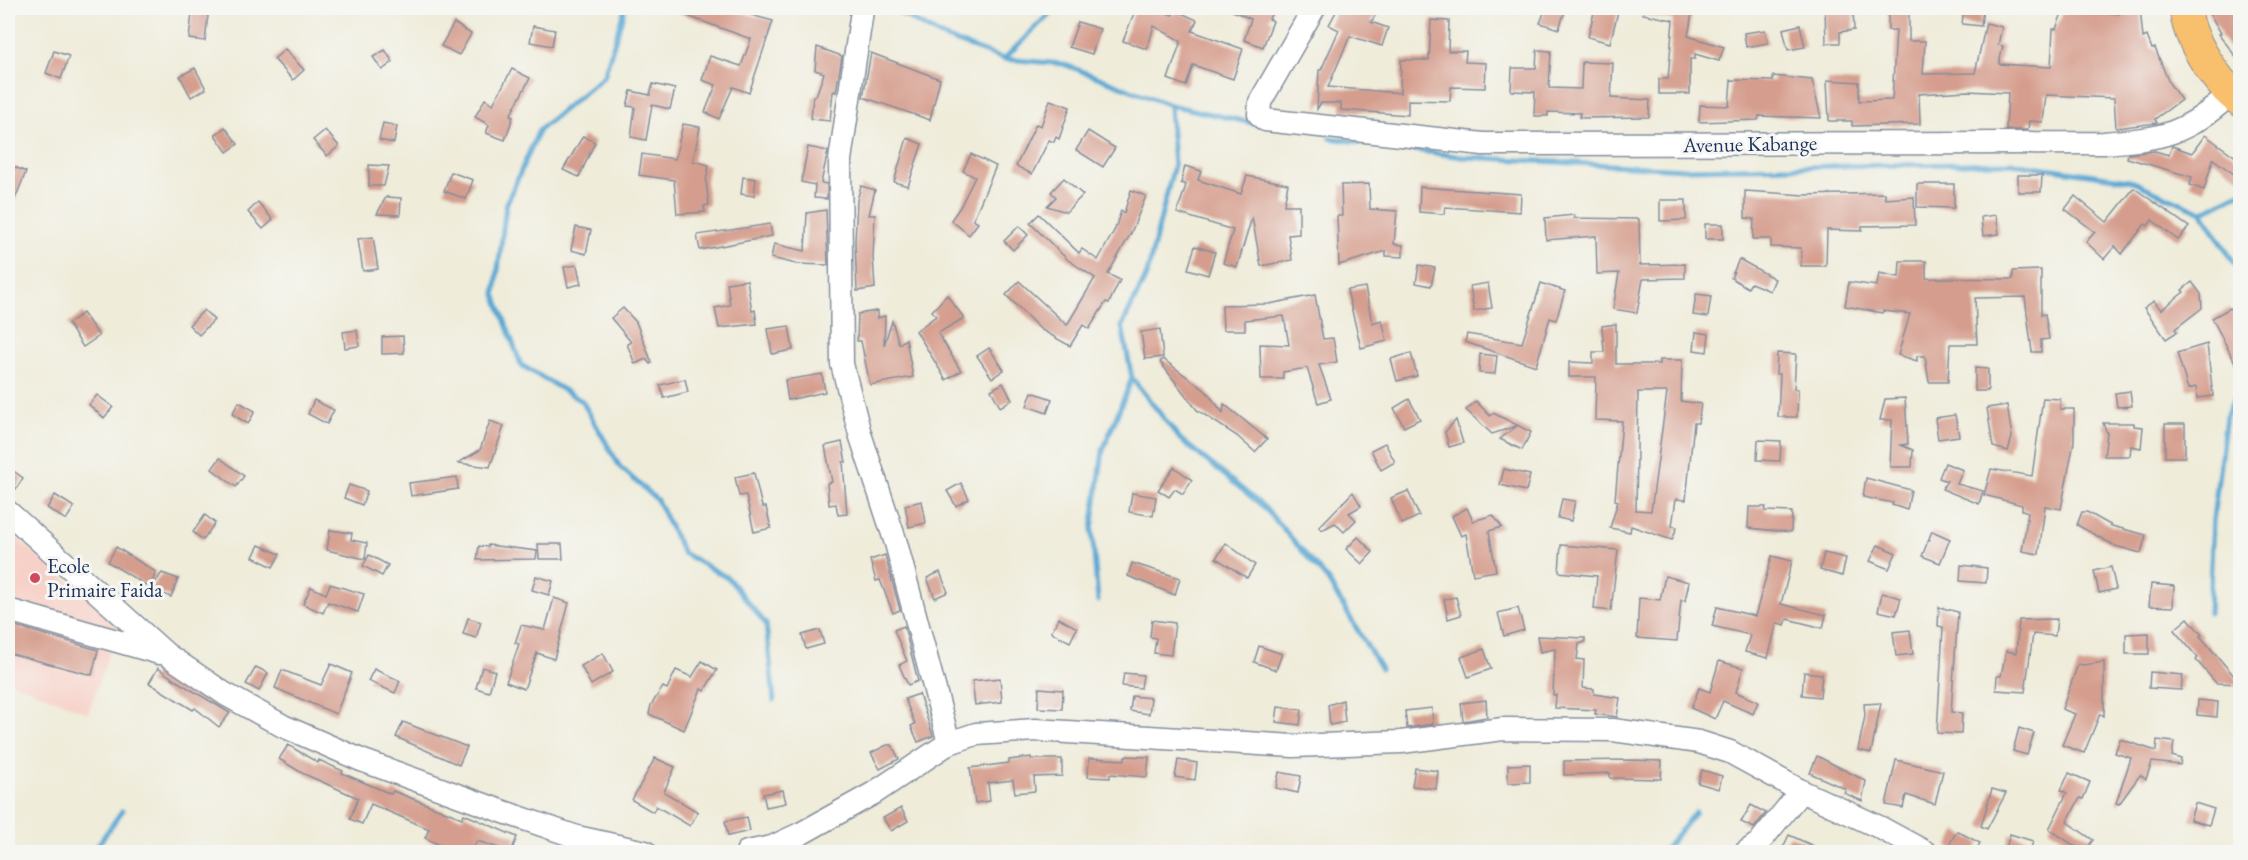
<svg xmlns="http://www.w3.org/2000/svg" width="2248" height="860" viewBox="0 0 2248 860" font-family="'EB Garamond',serif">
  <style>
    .built { fill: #f7d1c8 }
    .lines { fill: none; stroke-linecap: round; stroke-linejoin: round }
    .stream { stroke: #5aa8d3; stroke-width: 5 }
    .building { fill: #d59d8d; fill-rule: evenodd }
    .minor-casing { stroke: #858e9c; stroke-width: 25 }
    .highway-casing { stroke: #858e9c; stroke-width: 34 }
    .minor { stroke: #fff; stroke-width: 22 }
    .highway { stroke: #f8bf6c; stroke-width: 32 }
    .poi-dot { fill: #d1495b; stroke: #f6f6f2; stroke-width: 2 }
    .labels { text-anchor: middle; stroke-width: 6; stroke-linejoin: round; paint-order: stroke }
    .street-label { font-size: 21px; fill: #1b2f5e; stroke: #f6f6f2 }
    .poi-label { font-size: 21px; fill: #1b2f5e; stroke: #f6f6f2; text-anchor: start }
  </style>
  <rect width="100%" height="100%" fill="#f6f6f2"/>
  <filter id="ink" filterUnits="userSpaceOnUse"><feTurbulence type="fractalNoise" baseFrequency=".0167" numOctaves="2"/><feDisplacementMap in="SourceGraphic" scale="12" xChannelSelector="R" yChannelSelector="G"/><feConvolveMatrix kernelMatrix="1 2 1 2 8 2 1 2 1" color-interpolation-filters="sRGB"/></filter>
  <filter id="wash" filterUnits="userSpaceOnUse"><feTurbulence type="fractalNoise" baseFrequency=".008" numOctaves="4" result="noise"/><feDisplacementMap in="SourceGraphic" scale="24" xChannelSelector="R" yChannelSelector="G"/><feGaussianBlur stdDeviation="1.35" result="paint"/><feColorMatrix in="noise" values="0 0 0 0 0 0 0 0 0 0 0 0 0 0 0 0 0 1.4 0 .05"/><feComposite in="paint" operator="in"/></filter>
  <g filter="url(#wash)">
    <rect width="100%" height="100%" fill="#efecda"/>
    <!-- built -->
    <polygon class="built" points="8,531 119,625 88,713 8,681"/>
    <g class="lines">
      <!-- stream -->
      <g class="stream">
        <polyline points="625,8 604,76 539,130 506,205 495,294 521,365 582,401 620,467 657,500 683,553 728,578 766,624 774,700"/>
        <polyline points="891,8 943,37 1004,59 1063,64 1170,105 1257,124"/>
        <polyline points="1004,59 1055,8"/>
        <polyline points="1170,105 1174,165 1147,274 1122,326 1132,378 1180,439 1264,507 1327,579 1381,669"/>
        <polyline points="1330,138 1463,157 1685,169 2012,163 2129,180 2202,212 2240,272"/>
        <polyline points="2202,212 2240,193"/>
        <polyline points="1098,601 1092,530 1103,450 1132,378"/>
        <polyline points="2209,613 2213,519 2226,416 2240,388"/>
        <polyline points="93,852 122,811"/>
        <polyline points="1663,852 1695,812"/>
      </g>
    </g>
    <g id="blocks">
      <!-- building -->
      <g class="building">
        <polygon points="672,8 726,8 773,21 749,93 733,87 719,119 705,112 716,85 702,80 710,56 741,66 751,39 671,10"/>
        <polygon points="1136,8 1150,8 1173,15 1175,10 1197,20 1192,31 1243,49 1233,79 1193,65 1186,86 1168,79 1181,41 1154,26 1147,49 1123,41"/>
        <polygon points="1226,8 1274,8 1269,19 1273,21 1263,47 1244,40 1251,19"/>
        <polygon points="1338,8 1380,8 1371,22 1388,28 1382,46 1350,36 1328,87 1400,93 1401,60 1429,60 1431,20 1449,21 1448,51 1466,51 1465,62 1486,63 1485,88 1451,87 1450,101 1408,100 1408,115 1341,110 1341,103 1321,103 1317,109 1319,70 1321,70 1339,30 1329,25"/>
        <polygon points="1546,8 1566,8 1559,29 1540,23"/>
        <polygon points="1595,8 1619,8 1610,43 1588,37"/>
        <polygon points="1644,8 1693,8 1688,36 1724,47 1719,61 1695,54 1695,59 1690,59 1690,94 1659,94 1659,79 1668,79 1673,20 1643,14"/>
        <polygon points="1825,8 1853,8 1854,30 1840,32 1840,43 1826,43"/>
        <polygon points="1888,8 1909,8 1909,41 1925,41 1923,74 1975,73 1986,23 2002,27 1998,45 2003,46 1999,64 2051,67 2053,29 2056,29 2064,8 2119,14 2119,8 2140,8 2143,38 2147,36 2152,49 2155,48 2169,83 2181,100 2155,119 2157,123 2116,128 2114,98 2046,95 2043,122 2029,121 2028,130 2006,130 2008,93 1967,91 1919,94 1920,124 1852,126 1852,121 1829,121 1827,80 1859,82 1859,101 1892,100 1896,30 1888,30"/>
        <polygon points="1964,8 1983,8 1981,26 1962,24"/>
        <polygon points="2206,8 2241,8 2241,12 2234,16 2241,25 2241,64 2219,34 2221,33"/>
        <polygon points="192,13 208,15 205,41 189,39"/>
        <polygon points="1078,22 1100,29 1092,54 1069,47"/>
        <polygon points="454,23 471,34 459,55 441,46"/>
        <polygon points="1800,25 1805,47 1788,50 1783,29"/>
        <polygon points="533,26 555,30 552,46 530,42"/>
        <polygon points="1765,30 1768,43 1746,47 1744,33"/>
        <polygon points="817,47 842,56 836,92 833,91 830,121 811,119 813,96 816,96 824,73 815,70"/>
        <polygon points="285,49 304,70 293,80 274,59"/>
        <polygon points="385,50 393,62 382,70 373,57"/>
        <polygon points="1537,50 1551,51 1549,88 1581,89 1582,62 1613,63 1611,98 1650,100 1649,117 1580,118 1580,113 1548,112 1548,116 1534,116 1535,92 1511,91 1512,68 1536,68"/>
        <polygon points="54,51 69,56 61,79 46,73"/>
        <polygon points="871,53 940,79 930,120 863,97"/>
        <polygon points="195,68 206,89 191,97 180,76"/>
        <polygon points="512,69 530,78 510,116 513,117 505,140 486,133 489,125 475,117 485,99 493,104"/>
        <polygon points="1773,76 1812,80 1821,118 1759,116 1758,120 1699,122 1700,105 1729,106 1731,80 1773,81"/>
        <polygon points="653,84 675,89 670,109 652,105 646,140 631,137 635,107 627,106 631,91 650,95"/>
        <polygon points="1050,100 1070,107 1059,139 1056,137 1054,142 1049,140 1032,174 1016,166 1036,124 1041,126"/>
        <polygon points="383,123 397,126 394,143 379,140"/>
        <polygon points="683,124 700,127 693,161 709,165 706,181 709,205 704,206 705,212 677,214 674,180 639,175 642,154 675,159"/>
        <polygon points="225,127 238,144 227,152 215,135"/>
        <polygon points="325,130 339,146 327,156 313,140"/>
        <polygon points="1088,131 1115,148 1103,167 1076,150"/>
        <polygon points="2205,135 2241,161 2241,179 2213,159 2204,190 2190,185 2192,177 2127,158 2128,154 2155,151 2169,155 2172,146 2192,153"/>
        <polygon points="583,136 595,142 579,177 563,170"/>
        <polygon points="907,138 922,144 908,186 894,182"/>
        <polygon points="808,147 828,151 821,183 827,184 827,199 814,198 815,185 801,182"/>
        <polygon points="971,154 996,166 973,220 978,223 969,235 951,220 960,207 975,177 963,171"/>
        <polygon points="8,164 26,172 8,216"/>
        <polygon points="369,165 389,166 384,186 369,186"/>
        <polygon points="1185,166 1201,171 1198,180 1241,194 1247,176 1288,184 1284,205 1299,205 1299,234 1288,235 1292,260 1261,266 1252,217 1237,267 1223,263 1233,230 1177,213 1186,185 1181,183"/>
        <polygon points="451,172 473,180 466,199 444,191"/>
        <polygon points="2018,175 2042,175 2041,192 2018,192"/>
        <polygon points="743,177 756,179 754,196 741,194"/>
        <polygon points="1064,178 1083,195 1066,212 1047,206 1056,197 1051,192"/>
        <polygon points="1369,184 1370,209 1397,211 1394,244 1403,245 1403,257 1386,256 1386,251 1339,265 1337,216 1342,216 1341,185"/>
        <polygon points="1917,184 1954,184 1954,208 1917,207"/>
        <polygon points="861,186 875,190 869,215 875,215 873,257 875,288 857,291 855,243 857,200"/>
        <polygon points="1420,187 1521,194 1520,212 1445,207 1444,214 1419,212"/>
        <polygon points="2134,188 2189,227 2178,240 2152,220 2148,226 2145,224 2122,254 2115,246 2104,259 2086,242 2095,232 2065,209 2075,196 2107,222"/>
        <polygon points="1131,190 1146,196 1131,233 1108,274 1120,280 1109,303 1106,302 1089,329 1083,325 1070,346 1040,329 1006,295 1019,281 1067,325 1095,278 1068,260 1030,223 1039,214 1079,253 1082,249 1098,260 1115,229 1121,211 1124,213"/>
        <polygon points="1745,191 1804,195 1885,193 1885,199 1914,197 1915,225 1862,226 1862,231 1827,230 1826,266 1801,266 1801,248 1771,247 1771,239 1753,239 1754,219 1745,218"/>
        <polygon points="386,197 401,198 400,215 377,214"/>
        <polygon points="1660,200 1686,200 1686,220 1660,221"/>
        <polygon points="258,202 273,220 263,229 248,212"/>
        <polygon points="826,210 828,265 796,264 771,258 774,244 805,251 807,213"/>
        <polygon points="1574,215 1574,218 1639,219 1640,265 1685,264 1685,278 1643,279 1637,313 1613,309 1619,273 1597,274 1596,236 1546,240 1545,218"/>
        <polygon points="1996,215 1999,234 1983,236 1981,217"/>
        <polygon points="770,224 772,236 700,250 697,235"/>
        <rect x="1705" y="224" width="18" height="15"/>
        <polygon points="1019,226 1028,235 1013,250 1004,241"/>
        <polygon points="576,227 591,230 586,254 571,250"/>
        <polygon points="373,237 378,269 363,271 358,239"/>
        <polygon points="1195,246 1215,252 1208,275 1188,269"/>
        <polygon points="1739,259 1775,279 1770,291 1751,283 1748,288 1731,278"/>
        <polygon points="1900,261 1926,261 1926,278 2013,279 2013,271 2041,270 2041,315 2045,314 2049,339 2041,340 2041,352 2032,352 2025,297 1975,298 1977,344 1950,344 1948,382 1929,382 1925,356 1917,356 1917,361 1898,355 1910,314 1883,311 1882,313 1845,306 1849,282 1877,286 1879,273 1899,277"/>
        <polygon points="577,265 581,284 568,287 564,267"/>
        <polygon points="1419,265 1435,268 1431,286 1416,283"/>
        <polygon points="747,280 752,311 755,310 757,324 719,328 715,308 730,305 727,283"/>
        <polygon points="2192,282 2201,294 2202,308 2175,329 2177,332 2166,339 2144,308 2154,301 2161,310 2184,292 2182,290"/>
        <polygon points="1488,283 1492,308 1474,311 1470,286"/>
        <polygon points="1541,283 1565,291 1556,320 1550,318 1536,366 1465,342 1467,334 1522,343"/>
        <polygon points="1365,287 1372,323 1382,320 1387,341 1361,348 1347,290"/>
        <polygon points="1696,294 1711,296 1708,317 1693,315"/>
        <polygon points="947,295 964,318 938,333 961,371 946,380 916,331 936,316 932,311"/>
        <polygon points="1315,295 1323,339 1333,338 1337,362 1319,365 1331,399 1318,403 1307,368 1283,372 1283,379 1261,379 1260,344 1289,345 1284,316 1245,320 1245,330 1223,330 1222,305 1269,304"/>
        <polygon points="623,308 636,322 652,363 650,364 646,359 635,364 627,344 631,342 611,318"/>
        <polygon points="2230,308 2241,330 2241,374 2212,318"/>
        <polygon points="204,310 214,320 199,335 189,325"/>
        <polygon points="877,311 877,318 885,316 884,345 892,321 899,344 906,339 913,377 870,385 861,341 857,341 858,314"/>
        <polygon points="83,313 99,336 83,347 68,324"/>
        <path d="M1616,324V364H1659V360H1682L1681,401L1701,404L1698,423H1694L1686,500L1676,499L1672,526L1677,527L1672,540L1631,526L1630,532L1610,528L1618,501L1615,500L1622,421L1595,420L1596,377H1569V362L1593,363V352H1604L1602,326ZM1638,392H1667L1651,511L1636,510Z"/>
        <polygon points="789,326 793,350 772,354 768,329"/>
        <polygon points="1160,329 1163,357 1145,359 1141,332"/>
        <polygon points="357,330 359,346 345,348 343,332"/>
        <polygon points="1696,332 1709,334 1707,352 1694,350"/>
        <polygon points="403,336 404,353 382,354 382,337"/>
        <polygon points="2207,344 2213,396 2197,398 2196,387 2188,389 2177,353"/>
        <polygon points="989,348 1004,370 992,378 977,356"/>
        <polygon points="1411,353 1417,376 1397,381 1391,359"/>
        <polygon points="1777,353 1796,354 1794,389 1798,389 1797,417 1778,417 1780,374 1776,374"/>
        <polygon points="1480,354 1497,356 1495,374 1479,373"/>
        <polygon points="1163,359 1206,391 1223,413 1224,404 1267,439 1255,452 1237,436 1197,410 1160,362"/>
        <polygon points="1975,368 1988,369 1988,391 1975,391"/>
        <polygon points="822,374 825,392 788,400 785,380"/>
        <polygon points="685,379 688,392 664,398 660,385"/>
        <polygon points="1003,383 1012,400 1000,407 991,390"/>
        <polygon points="2130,391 2132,406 2117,407 2115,393"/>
        <polygon points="1032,392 1052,399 1047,413 1027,406"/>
        <polygon points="97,395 113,407 104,418 89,405"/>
        <polygon points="1905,398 1908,444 1901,445 1913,450 1912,467 1890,467 1892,420 1880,420 1885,399"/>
        <polygon points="2043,398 2060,399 2060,409 2074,409 2074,442 2061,509 2045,506 2039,554 2022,551 2028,512 2022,510 2022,505 1984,495 1991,469 2032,476"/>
        <polygon points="1409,399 1420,419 1404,427 1394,408"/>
        <polygon points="314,400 334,410 327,424 308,414"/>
        <polygon points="1476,401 1490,416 1493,413 1531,432 1522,450 1500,439 1517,426 1492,434 1466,410"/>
        <polygon points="239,402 255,411 248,424 232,414"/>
        <polygon points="2007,405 2012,437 2008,451 1993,447 1987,408"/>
        <polygon points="1955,415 1959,436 1938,439 1935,418"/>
        <polygon points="1456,420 1463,443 1449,447 1445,432"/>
        <polygon points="490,421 504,426 490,467 458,463 480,450"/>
        <polygon points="2103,423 2134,423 2134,426 2143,427 2141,448 2131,446 2130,456 2104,456 2107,433"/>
        <rect x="2165" y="424" width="20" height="33"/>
        <polygon points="1758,440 1781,441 1780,461 1757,460"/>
        <polygon points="842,442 846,462 843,462 847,514 838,515 836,504 829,505 827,483 832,482 825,446"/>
        <polygon points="1385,443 1395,462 1381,470 1371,450"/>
        <polygon points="220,458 244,476 236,487 212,469"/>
        <polygon points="1945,463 1963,470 1957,484 1983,491 1979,504 1942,489 1947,481 1939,478"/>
        <polygon points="8,467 23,478 16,489 8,483"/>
        <polygon points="1174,467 1192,480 1183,494 1175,489 1169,497 1158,490"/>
        <polygon points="1504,469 1530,475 1526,491 1500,485"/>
        <polygon points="754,473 762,507 766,507 771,528 754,532 746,495 739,496 735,477"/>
        <polygon points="457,477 458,489 411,496 409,483"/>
        <polygon points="1866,478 1911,490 1907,510 1892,505 1893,503 1863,497"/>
        <polygon points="961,483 969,499 956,506 947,491"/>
        <polygon points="349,485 367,491 362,505 344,498"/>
        <polygon points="1408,491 1419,516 1402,524 1391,498"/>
        <polygon points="1353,492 1361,506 1349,513 1356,520 1344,532 1335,523 1322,530 1319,527"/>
        <polygon points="1132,493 1156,497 1153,516 1129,512"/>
        <polygon points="55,495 74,507 66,520 47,508"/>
        <polygon points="1562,499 1575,501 1571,521 1558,518"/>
        <polygon points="922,501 926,523 909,527 905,505"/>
        <polygon points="1749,507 1766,507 1765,511 1792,512 1791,532 1748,528"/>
        <polygon points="1467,508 1473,521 1493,515 1502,527 1489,531 1496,571 1473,575 1466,534 1461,536 1452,516"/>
        <polygon points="2082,512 2087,512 2112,526 2146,535 2141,553 2115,546 2077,525"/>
        <polygon points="205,515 215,523 203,540 193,532"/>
        <polygon points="330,530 352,533 351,540 367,543 365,559 327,550"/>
        <polygon points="1932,531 1950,539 1940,563 1922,556"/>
        <polygon points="1358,537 1373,552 1362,564 1346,549"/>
        <polygon points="1226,543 1255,565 1247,578 1216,558"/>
        <polygon points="538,544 562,544 563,559 539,559"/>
        <polygon points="259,545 280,554 273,567 253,557"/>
        <polygon points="488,545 537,551 536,559 477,560 479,546 488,547"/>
        <polygon points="1561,545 1618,550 1611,611 1594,609 1597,576 1559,572"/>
        <polygon points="1878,545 1896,553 1889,569 1870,561"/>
        <polygon points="116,547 156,572 150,588 108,562"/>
        <polygon points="1824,553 1846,558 1842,576 1820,570"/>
        <polygon points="369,555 388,565 382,576 363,566"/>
        <polygon points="885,555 900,610 893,613 880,580 876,581 870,560"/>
        <polygon points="1772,556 1792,561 1781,604 1826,615 1823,628 1787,619 1785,625 1777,623 1768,658 1745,652 1750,635 1712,626 1717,607 1755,616"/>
        <polygon points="1132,563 1180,578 1175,595 1128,576"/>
        <polygon points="1961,565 1987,568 1986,583 1960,581"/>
        <polygon points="2111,567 2116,589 2099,593 2094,571"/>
        <polygon points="940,572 948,592 935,598 927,578"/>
        <polygon points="162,573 178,579 171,597 150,589"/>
        <polygon points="536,576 553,581 549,595 532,590"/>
        <polygon points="1665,576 1689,582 1685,601 1681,600 1677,641 1637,638 1639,598 1660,600"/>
        <polygon points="330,584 364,594 358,612 328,602 323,613 303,604 311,587 326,594"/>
        <polygon points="2151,584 2174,586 2173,607 2149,606"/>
        <polygon points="1882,593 1901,598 1896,615 1878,611"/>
        <polygon points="1456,597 1461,615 1448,619 1444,599"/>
        <polygon points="554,598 569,603 554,659 537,653 524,689 506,682 519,644 515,643 521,625 545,630"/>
        <polygon points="1939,607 1958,612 1951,712 1962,713 1961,734 1937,733 1943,627 1938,626"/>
        <polygon points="1518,608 1524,630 1504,636 1498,613"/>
        <polygon points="468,618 481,622 476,638 463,634"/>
        <polygon points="1059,618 1077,628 1070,642 1051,632"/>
        <polygon points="2188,618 2202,635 2200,636 2241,684 2216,683 2196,660 2198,658 2174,630"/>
        <polygon points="2057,619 2055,636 2033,634 2025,692 1996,690 1997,676 2001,676 2006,651 2016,653 2019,620"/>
        <polygon points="1152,620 1175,623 1171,655 1154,653 1156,638 1150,637"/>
        <polygon points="8,624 98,650 92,675 8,653"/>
        <polygon points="904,626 918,681 908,685 899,665 907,661 894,630"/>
        <polygon points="820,630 824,644 806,649 802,635"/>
        <polygon points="1910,630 1913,654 1896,656 1893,632"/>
        <polygon points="2149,633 2149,654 2126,654 2126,634"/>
        <polygon points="1537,636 1585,638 1585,642 1579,644 1577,659 1584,660 1583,688 1594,689 1594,694 1620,698 1617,717 1595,714 1596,710 1555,708 1556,695 1553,695 1555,649 1540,652"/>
        <polygon points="1259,646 1282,654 1276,670 1254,662"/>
        <polygon points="1484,649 1491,669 1468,677 1461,657"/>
        <polygon points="603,653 613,672 591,685 581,666"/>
        <polygon points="702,661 717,670 704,691 701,689 684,730 649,714 651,705 663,687 667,689 676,670 692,677"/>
        <polygon points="1719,661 1743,668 1736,692 1758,702 1753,714 1723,701 1715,719 1691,708 1699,688 1710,692"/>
        <polygon points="2104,662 2104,716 2100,714 2084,753 2062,745 2075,714 2062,709 2078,664 2084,665"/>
        <polygon points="331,664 352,673 336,714 275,688 282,670 321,685"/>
        <polygon points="256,667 268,673 259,691 246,684"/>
        <polygon points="482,667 495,671 489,692 476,688"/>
        <polygon points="158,668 175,680 230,713 219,727 195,708 193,710 149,683"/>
        <polygon points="374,669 400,681 395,693 368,681"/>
        <polygon points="1804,672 1822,674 1820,697 1802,695"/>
        <polygon points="2150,672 2183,675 2181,690 2149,688"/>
        <polygon points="1124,673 1143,675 1141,688 1122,686"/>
        <polygon points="1000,678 1002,702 975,705 972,681"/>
        <polygon points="1039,688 1063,690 1062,709 1038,708"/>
        <polygon points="919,694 933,736 918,742 911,726 915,724 905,699"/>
        <polygon points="1132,696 1151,698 1149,714 1130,711"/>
        <polygon points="1343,700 1345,722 1330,725 1328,705"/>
        <polygon points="1486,700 1487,717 1463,721 1461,703"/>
        <polygon points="2198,700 2218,702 2217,717 2197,715"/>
        <polygon points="1881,703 1871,753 1858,750 1865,716 1864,704"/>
        <polygon points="1278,707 1302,710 1300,725 1276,722"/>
        <polygon points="1432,708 1433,724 1407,728 1405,711"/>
        <polygon points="403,722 467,747 459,765 396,737"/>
        <polygon points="2019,728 2034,733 2027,755 2013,751"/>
        <polygon points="2120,739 2156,751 2157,740 2174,742 2172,756 2181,759 2180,765 2152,762 2146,779 2140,775 2119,804 2116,803 2131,758 2115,753"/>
        <polygon points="288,745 318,763 319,760 343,771 342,773 391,794 393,791 462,818 464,814 517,837 511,852 477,841 471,852 446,852 436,848 438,844 425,838 429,829 371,804 362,824 350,819 358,798 302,773 279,759"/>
        <polygon points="887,745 892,745 899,759 880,769 871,753"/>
        <polygon points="1125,756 1149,757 1147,777 1110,774 1110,778 1088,777 1089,758 1125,760"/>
        <polygon points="1817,756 1866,781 1862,801 1844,793 1846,789 1810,773"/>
        <polygon points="1031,757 1031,759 1062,759 1062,776 1034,777 1035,791 1015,793 1013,780 988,783 990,801 975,803 970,768 1009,763 1009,760"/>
        <polygon points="655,758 675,767 664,792 698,812 690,826 656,806 653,812 632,800"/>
        <polygon points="1178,760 1197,763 1195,780 1175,777"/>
        <polygon points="1631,760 1662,761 1661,779 1610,778 1610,773 1564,775 1564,761"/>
        <polygon points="1896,760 1943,771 1935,804 1906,795 1903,808 1886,805"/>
        <polygon points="1530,764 1530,782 1508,783 1508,765"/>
        <polygon points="1415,768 1438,771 1436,789 1412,786"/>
        <polygon points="1702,770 1722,776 1719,789 1698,783"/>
        <polygon points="1279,772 1301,776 1298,793 1276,788"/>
        <polygon points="2069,773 2090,782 2083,799 2080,798 2067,822 2093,840 2084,852 2049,829 2067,793 2061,790"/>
        <polygon points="1992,789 2006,793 1987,829 1981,826"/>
        <polygon points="783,790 786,803 766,807 763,794"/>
        <polygon points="2195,803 2214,809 2209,825 2190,820"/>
        <polygon points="1751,805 1766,813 1754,828 1741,822"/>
        <polygon points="901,808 908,821 891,831 883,818"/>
        <polygon points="747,817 750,831 728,836 725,821"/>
        <polygon points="1957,831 1980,843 1975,852 1959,852 1948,847"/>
        <polygon points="2010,834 2033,841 2030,852 2005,852"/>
        <polygon points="1789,835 1827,852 1781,852"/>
      </g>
    </g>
  </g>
  <g filter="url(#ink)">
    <use href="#blocks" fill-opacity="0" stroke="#858e9c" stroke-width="1.5"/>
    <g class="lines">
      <defs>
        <g id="minor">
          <path d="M1314,8L1260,102L1259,114L1265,120L1483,144L2104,143C2165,138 2184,135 2231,94"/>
          <polyline points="862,11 840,160 842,364 860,434 896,543 949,743"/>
          <polyline points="8,512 166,654 225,694 283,726 361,760 504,812 577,837 645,852"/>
          <polyline points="8,610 159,653"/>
          <polyline points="747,852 772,847 802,833 874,793 949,743 976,734 1035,730 1293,746 1401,742 1503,729 1613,730 1699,742 1730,752 1801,791 1879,827 1925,852"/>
          <polyline points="1746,852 1759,843 1801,791"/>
        </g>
        <path id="highway" d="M2186,8C2186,36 2217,84 2240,100"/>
      </defs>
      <!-- minor casing -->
      <use href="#minor" class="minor-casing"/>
      <!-- highway casing -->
      <use href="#highway" class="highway-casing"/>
      <!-- minor -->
      <use href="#minor" class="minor"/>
      <!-- highway -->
      <use href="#highway" class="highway"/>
    </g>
  </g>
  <!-- markers -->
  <circle class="poi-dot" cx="35" cy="578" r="6"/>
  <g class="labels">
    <!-- street labels -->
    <g class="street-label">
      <text transform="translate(1750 144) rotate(-1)" y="7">Avenue Kabange</text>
    </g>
    <!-- poi labels -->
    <g class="poi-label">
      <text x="47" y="573">Ecole<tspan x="47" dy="24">Primaire Faida</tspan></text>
    </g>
  </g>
  <!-- margin -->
  <rect width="2248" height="860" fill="none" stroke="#f6f6f2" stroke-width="30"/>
</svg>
